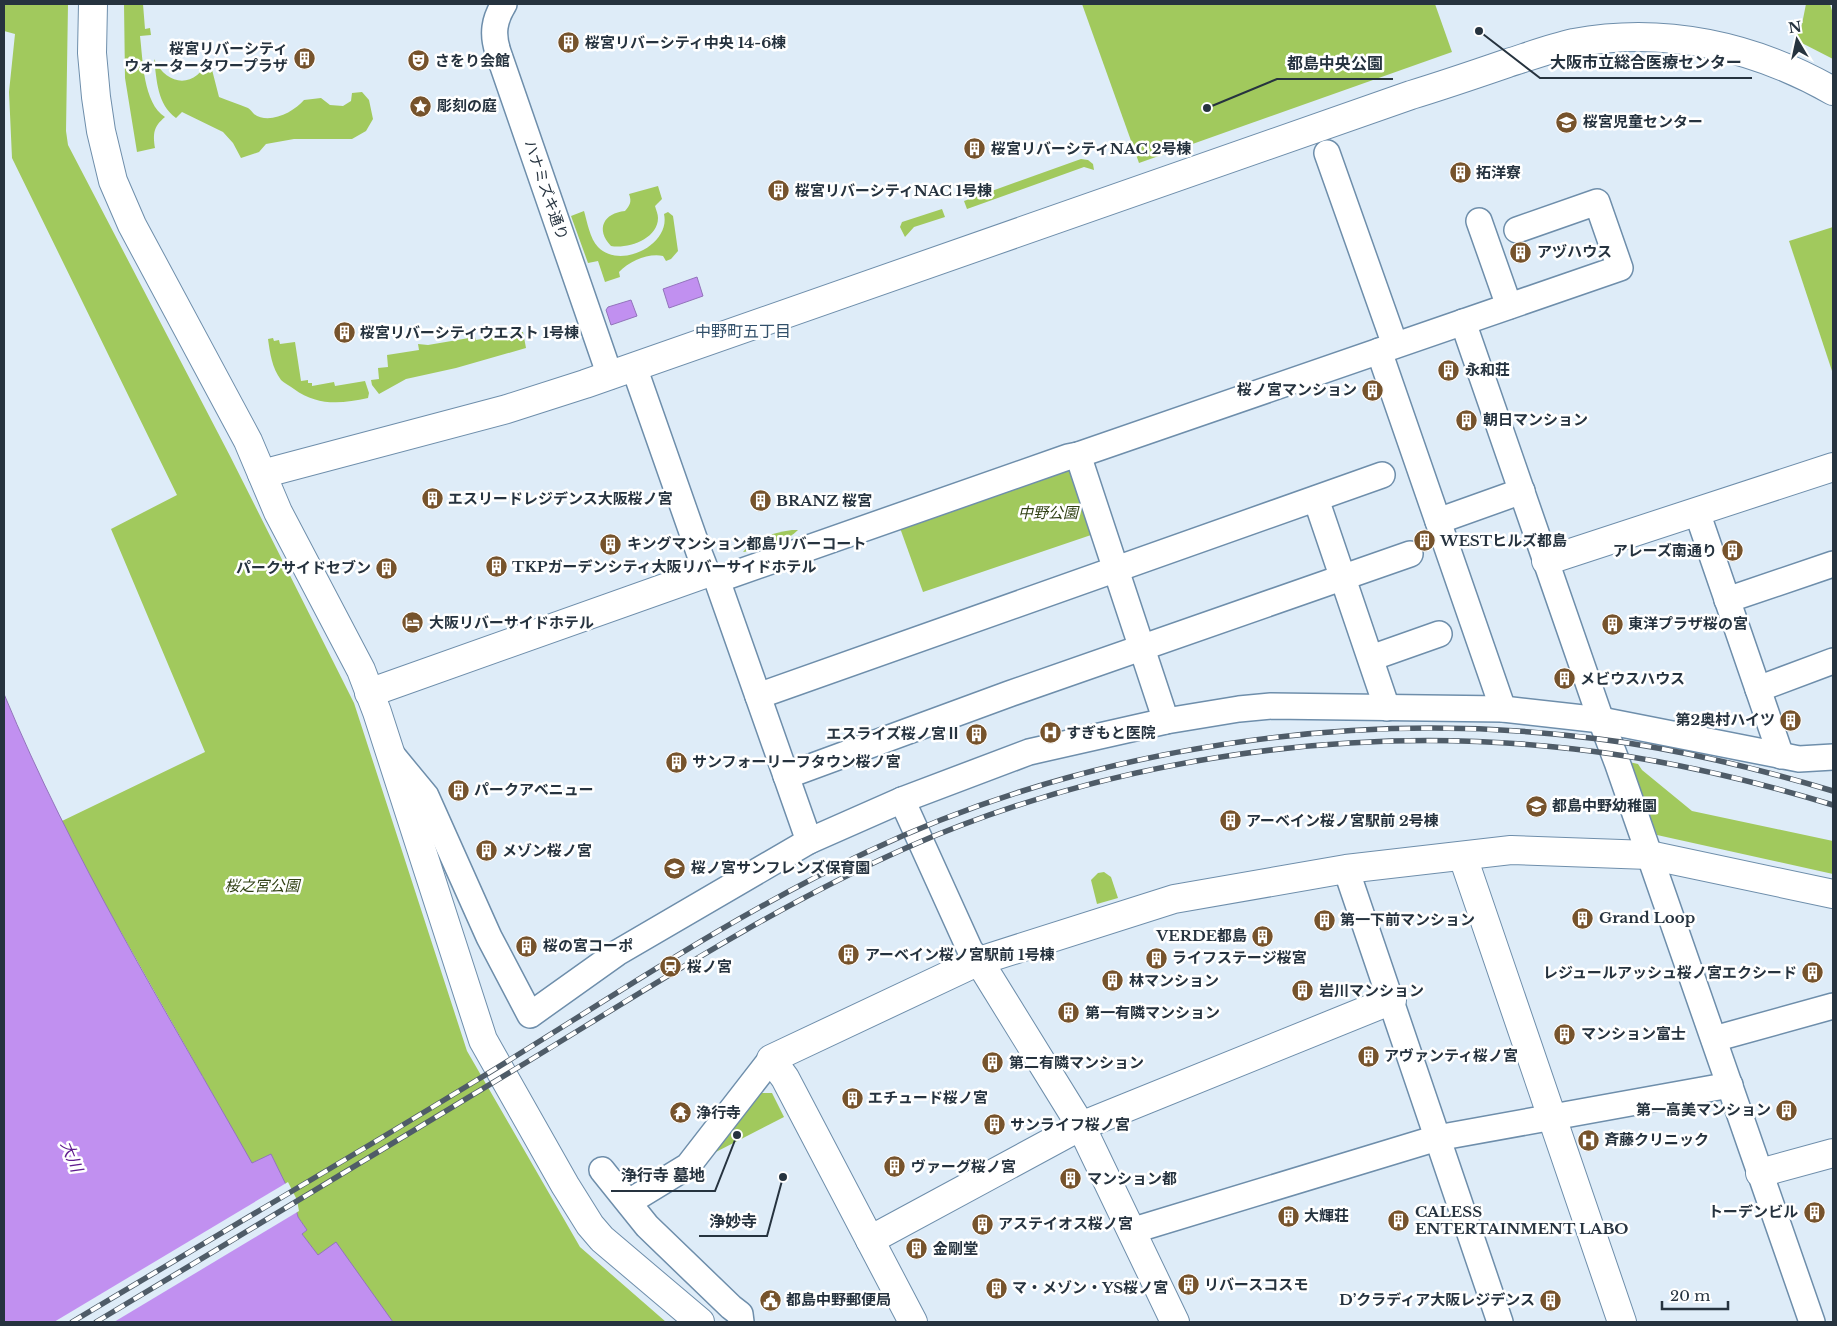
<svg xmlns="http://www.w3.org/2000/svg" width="1837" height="1326" viewBox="0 0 1837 1326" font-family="'Libre Baskerville','Noto Sans JP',serif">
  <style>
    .green { fill: #a1c95d }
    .water { fill: #c190f0; stroke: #9274bb }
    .pier { fill: #deecf8 }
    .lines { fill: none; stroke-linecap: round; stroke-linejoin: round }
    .street-casing { stroke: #6e8eab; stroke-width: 28 }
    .secondary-casing { stroke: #6e8eab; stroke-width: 30 }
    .street { stroke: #fff; stroke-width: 25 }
    .secondary { stroke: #fff; stroke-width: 28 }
    .rail-casing { stroke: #4f5c68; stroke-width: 5.5 }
    .rail { stroke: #fff; stroke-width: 4; stroke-dasharray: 11; stroke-linecap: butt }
    .labels { text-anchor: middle; stroke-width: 5; stroke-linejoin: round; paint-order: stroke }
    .poi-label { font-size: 15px; font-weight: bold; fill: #26333f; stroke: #fff; text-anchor: start }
    .street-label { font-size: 15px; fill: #26333f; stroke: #fff }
    .park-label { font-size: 15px; font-style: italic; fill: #314115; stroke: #fff }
    .neighbourhood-label { font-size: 16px; fill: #32506a; stroke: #fff }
    .water-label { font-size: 16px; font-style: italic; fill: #601d8e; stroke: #fff }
    .leader { fill: none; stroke: #26333f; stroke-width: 2 }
    .callout-dot { fill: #26333f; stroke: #fff; stroke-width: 2 }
    .callout-label { font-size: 16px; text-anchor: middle; font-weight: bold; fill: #26333f; stroke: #fff; stroke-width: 5; stroke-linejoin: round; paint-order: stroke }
  </style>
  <rect width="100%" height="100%" fill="#deecf8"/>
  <!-- green -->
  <g class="green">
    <polygon points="4,4 68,4 66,131 68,145 230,456 354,703 467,1051 580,1247 666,1322 366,1322 302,1234 307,1230 298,1217 294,1201 271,1155 252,1164 100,895 62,821 205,752 111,529 177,495 12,158 9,92 15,34 4,31"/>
    <path d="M124,4H143L145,29L150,28L151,35L140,36C143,60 143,103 165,117C153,127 153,134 155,148L137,152L125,78Z"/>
    <polygon points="1082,4 1435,4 1452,52 1139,163"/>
    <polygon points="1806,4 1830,4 1833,14 1833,59 1794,39 1802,24"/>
    <path d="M209,58L219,97C228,101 239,104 248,108C251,110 252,112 254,114C269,125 294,112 304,100L321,98L330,105L343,106L351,101L352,93L362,92L369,100L373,119L366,131L352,139H294L266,144L259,152L241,158L233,143L223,132L182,112L176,118C157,104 157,81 154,59C168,88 197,88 209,58Z"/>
    <polygon points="1081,159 1088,160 1093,164 1094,170 1084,167 967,209 964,201"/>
    <path d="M658,186L662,199L655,206C656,210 658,214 658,218C658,239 628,249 611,246C595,229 604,213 625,211C630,205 632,202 629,194Z"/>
    <polygon points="942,209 945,217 914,227 905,237 900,227 902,222"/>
    <path d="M584,211C587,221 590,239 598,247C620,270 671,245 664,214L668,212L673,216L678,251L671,259L666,261L663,256C648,253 630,261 619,272L620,277L605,282L598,261L588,263L571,216Z"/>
    <polygon points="1833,227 1833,374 1789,241"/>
    <polygon points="523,332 526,348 456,368 406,379 379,394 372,385 371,380 379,379 378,368 388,367 387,355 419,350 418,344 428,345 475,337 476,340"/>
    <path d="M273,338L274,341L279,340L280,344L295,342L301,381L308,380V383H312V386L334,382L335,386L365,381L369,393L368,398C341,404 317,406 294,389C290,386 284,383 281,380C272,368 270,353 268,339Z"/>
    <polygon points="1071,468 1094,534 923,592 900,528"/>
    <path d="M792,530H798C783,544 763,549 743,552C755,537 774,533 792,530Z"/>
    <polygon points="1629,762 1638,764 1642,770 1692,811 1833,841 1833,874 1657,835"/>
    <polygon points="1104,872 1111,877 1118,898 1097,904 1091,880 1098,873"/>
    <polygon points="761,1093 772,1093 784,1117 712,1154"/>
  </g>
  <!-- water -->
  <g class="water">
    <polygon points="697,277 703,296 669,308 663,289"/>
    <polygon points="631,300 637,316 611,325 606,310 608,307"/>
    <path d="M4,694C72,858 165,1009 252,1163L271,1154L294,1201L298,1217L307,1230L302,1234L318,1255L336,1242L393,1322H4Z"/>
  </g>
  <!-- pier -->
  <polygon class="pier" points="288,1182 297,1200 299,1211 114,1322 54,1322"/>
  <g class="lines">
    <defs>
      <g id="street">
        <path d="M504,4C494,20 492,34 498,52L610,376"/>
        <polyline points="1327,153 1395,345"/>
        <polyline points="1479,221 1509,306"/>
        <polyline points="1463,322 1601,720 1617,762 1812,1322"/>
        <polyline points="1379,351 1503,709"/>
        <polyline points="634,367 700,555 707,573 717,580 809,841"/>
        <polyline points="1078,455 1166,721"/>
        <polyline points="1316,499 1387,708"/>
        <polyline points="1697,512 1781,756"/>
        <polyline points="1438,521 1522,491"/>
        <polyline points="717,580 1068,457 1078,455 1620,268 1597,202 1517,230"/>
        <polyline points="1727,600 1833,564"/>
        <polyline points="1371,658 1439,634"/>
        <polyline points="1758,689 1833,661"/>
        <polyline points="758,696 1382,475"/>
        <polyline points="393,756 426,796 489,937 530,1015 617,953 809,841 902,800 1029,752 1166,721 1239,709 1271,706 1503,709 1601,720 1799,759 1833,757"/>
        <polyline points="786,776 1009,694 1410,554"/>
        <polyline points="902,800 970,950 979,961"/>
        <polyline points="1346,869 1500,1322"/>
        <polyline points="1714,1039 1833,1006"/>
        <polyline points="602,1170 647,1226 731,1307 740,1314 741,1322"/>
        <polyline points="629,1202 688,1166 771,1059"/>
        <polyline points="1131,1231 1437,1138 1730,1085"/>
      </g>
      <g id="secondary">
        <polyline points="93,4 92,53 96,97 101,131 113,181 132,225 248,441 278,512 361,670 377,712 483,1040 565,1185 590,1225 602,1239 700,1322"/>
        <path d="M262,474L507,409L585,384L1411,95C1444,85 1476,74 1508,63C1530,56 1552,48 1574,43C1664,26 1754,46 1833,91"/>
        <polyline points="1546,561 1833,467"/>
        <polyline points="369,693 707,573"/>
        <polyline points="1463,857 1622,1322"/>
        <polyline points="979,961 1081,1126 1175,1322"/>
        <polyline points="1760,1173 1833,1153"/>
        <polyline points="870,1240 1081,1126 1392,1000"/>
        <polyline points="913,1322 785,1078 771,1059 979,961 1174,899 1346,869 1511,850 1649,855 1833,894"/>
      </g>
    </defs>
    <!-- street casing -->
    <use href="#street" class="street-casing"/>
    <!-- secondary casing -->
    <use href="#secondary" class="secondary-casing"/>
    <!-- street -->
    <use href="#street" class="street"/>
    <!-- secondary -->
    <use href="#secondary" class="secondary"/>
    <defs>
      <g id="rail">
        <path d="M72,1322C207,1241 343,1162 477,1080C605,1002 730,916 867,852C1088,747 1356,707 1599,739C1678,749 1756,768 1833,791"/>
        <path d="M96,1322C240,1236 383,1149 527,1062C650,987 773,907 906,848C1110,758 1353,723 1574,749C1662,759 1748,779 1833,805"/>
      </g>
    </defs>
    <!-- rail casing -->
    <use href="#rail" class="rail-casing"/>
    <!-- rail -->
    <use href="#rail" class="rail"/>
  </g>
  <!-- icons -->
  <defs>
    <symbol id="building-disc" viewBox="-11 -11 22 22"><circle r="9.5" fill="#76532c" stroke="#fff"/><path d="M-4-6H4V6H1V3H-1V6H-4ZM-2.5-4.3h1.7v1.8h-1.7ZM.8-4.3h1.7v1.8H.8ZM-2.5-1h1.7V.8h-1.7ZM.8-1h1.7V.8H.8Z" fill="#fff"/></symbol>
    <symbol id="theatre-disc" viewBox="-11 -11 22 22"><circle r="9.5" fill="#76532c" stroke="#fff"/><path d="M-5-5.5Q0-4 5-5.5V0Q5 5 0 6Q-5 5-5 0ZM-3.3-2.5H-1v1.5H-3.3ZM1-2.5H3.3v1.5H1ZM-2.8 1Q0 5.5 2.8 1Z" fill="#fff"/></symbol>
    <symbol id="sight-disc" viewBox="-11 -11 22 22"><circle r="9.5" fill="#76532c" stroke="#fff"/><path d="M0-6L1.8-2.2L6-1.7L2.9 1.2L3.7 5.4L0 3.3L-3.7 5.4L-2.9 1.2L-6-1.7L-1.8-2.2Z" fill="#fff"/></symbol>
    <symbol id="school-disc" viewBox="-11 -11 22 22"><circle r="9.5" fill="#76532c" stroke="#fff"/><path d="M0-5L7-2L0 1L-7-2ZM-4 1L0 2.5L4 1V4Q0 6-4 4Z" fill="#fff"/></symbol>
    <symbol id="hotel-disc" viewBox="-11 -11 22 22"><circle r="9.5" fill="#76532c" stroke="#fff"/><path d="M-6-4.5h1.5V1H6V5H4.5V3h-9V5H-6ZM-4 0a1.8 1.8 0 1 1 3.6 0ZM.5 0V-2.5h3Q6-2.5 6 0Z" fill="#fff"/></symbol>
    <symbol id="hospital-disc" viewBox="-11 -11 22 22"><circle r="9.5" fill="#76532c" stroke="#fff"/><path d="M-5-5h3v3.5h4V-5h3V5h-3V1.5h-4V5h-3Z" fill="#fff"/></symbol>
    <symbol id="station-disc" viewBox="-11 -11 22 22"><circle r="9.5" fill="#76532c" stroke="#fff"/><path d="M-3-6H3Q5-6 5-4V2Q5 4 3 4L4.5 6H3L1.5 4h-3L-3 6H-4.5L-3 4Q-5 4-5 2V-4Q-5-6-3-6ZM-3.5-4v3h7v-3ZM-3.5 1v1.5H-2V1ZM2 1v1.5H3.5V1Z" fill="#fff"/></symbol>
    <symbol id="temple-disc" viewBox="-11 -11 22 22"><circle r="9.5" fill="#76532c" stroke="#fff"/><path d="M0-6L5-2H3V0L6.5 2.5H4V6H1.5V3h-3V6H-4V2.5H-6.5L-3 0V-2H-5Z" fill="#fff"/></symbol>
    <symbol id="civic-disc" viewBox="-11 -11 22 22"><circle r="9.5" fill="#76532c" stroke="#fff"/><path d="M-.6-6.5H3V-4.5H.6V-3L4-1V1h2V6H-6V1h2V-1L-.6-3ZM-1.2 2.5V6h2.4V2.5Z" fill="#fff"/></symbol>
  </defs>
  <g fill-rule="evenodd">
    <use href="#building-disc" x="556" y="30" width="25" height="25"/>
    <use href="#building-disc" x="292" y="46" width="25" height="25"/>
    <use href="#theatre-disc" x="406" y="48" width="25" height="25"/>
    <use href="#sight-disc" x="408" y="94" width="25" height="25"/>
    <use href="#school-disc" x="1554" y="110" width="25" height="25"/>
    <use href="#building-disc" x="962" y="136" width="25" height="25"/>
    <use href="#building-disc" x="1448" y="160" width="25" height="25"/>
    <use href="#building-disc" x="766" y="178" width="25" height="25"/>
    <use href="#building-disc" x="1508" y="240" width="25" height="25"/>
    <use href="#building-disc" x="332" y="320" width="25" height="25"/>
    <use href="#building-disc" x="1436" y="358" width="25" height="25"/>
    <use href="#building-disc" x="1360" y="378" width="25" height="25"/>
    <use href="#building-disc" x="1454" y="408" width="25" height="25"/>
    <use href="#building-disc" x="420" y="486" width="25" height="25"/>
    <use href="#building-disc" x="748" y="488" width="25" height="25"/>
    <use href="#building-disc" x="1412" y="528" width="25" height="25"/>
    <use href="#building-disc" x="598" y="532" width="25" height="25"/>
    <use href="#building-disc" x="1720" y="538" width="25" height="25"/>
    <use href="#building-disc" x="484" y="554" width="25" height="25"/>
    <use href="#building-disc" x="374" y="556" width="25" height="25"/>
    <use href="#hotel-disc" x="400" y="610" width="25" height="25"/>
    <use href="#building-disc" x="1600" y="612" width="25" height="25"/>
    <use href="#building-disc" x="1552" y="666" width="25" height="25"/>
    <use href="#building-disc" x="1778" y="708" width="25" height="25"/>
    <use href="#hospital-disc" x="1038" y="720" width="25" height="25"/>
    <use href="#building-disc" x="964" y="722" width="25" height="25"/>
    <use href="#building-disc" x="664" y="750" width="25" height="25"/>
    <use href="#building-disc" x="446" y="778" width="25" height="25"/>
    <use href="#school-disc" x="1524" y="794" width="25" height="25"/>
    <use href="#building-disc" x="1218" y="808" width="25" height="25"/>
    <use href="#building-disc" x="474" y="838" width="25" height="25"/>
    <use href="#school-disc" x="662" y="856" width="25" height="25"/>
    <use href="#building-disc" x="1570" y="906" width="25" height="25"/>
    <use href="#building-disc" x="1312" y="908" width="25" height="25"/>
    <use href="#building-disc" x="1250" y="924" width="25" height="25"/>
    <use href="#building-disc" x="514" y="934" width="25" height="25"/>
    <use href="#building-disc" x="836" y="942" width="25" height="25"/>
    <use href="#building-disc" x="1144" y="946" width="25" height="25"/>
    <use href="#station-disc" x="658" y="954" width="25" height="25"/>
    <use href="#building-disc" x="1800" y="960" width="25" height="25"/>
    <use href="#building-disc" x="1100" y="968" width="25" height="25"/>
    <use href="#building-disc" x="1290" y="978" width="25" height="25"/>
    <use href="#building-disc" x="1056" y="1000" width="25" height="25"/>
    <use href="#building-disc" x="1552" y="1022" width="25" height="25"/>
    <use href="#building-disc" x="1356" y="1044" width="25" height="25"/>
    <use href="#building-disc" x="980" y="1050" width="25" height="25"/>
    <use href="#building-disc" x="840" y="1086" width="25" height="25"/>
    <use href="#building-disc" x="1774" y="1098" width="25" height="25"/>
    <use href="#temple-disc" x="668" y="1100" width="25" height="25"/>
    <use href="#building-disc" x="982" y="1112" width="25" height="25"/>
    <use href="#hospital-disc" x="1576" y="1128" width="25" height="25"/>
    <use href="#building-disc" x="882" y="1154" width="25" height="25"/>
    <use href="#building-disc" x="1058" y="1166" width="25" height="25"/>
    <use href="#building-disc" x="1802" y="1200" width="25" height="25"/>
    <use href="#building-disc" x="1276" y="1204" width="25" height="25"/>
    <use href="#building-disc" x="1386" y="1208" width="25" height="25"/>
    <use href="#building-disc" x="970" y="1212" width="25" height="25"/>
    <use href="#building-disc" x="904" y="1236" width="25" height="25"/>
    <use href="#building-disc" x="1176" y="1272" width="25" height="25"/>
    <use href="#building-disc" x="984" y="1276" width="25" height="25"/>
    <use href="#civic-disc" x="758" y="1288" width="25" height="25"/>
    <use href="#building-disc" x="1538" y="1288" width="25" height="25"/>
  </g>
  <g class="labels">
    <!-- poi labels -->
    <g class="poi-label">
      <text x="585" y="48">桜宮リバーシティ中央 14-6棟</text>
      <text x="288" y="54" text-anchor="end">桜宮リバーシティ<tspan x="288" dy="17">ウォータータワープラザ</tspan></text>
      <text x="435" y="66">さをり会館</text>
      <text x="437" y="111">彫刻の庭</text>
      <text x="1583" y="127">桜宮児童センター</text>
      <text x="991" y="154">桜宮リバーシティNAC 2号棟</text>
      <text x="1476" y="178">拓洋寮</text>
      <text x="795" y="196">桜宮リバーシティNAC 1号棟</text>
      <text x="1537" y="257">アヅハウス</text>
      <text x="360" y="338">桜宮リバーシティウエスト 1号棟</text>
      <text x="1465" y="375">永和荘</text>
      <text x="1357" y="395" text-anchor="end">桜ノ宮マンション</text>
      <text x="1483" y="425">朝日マンション</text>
      <text x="448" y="504">エスリードレジデンス大阪桜ノ宮</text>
      <text x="776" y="506">BRANZ 桜宮</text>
      <text x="1440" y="546">WESTヒルズ都島</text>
      <text x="627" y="549">キングマンション都島リバーコート</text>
      <text x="1717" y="556" text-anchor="end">アレーズ南通り</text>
      <text x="512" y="572">TKPガーデンシティ大阪リバーサイドホテル</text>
      <text x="371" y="573" text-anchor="end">パークサイドセブン</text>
      <text x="429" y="628">大阪リバーサイドホテル</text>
      <text x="1628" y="629">東洋プラザ桜の宮</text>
      <text x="1580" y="684">メビウスハウス</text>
      <text x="1775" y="725" text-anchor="end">第2奥村ハイツ</text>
      <text x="1066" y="738">すぎもと医院</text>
      <text x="961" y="739" text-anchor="end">エスライズ桜ノ宮Ⅱ</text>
      <text x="692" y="767">サンフォーリーフタウン桜ノ宮</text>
      <text x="474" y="795">パークアベニュー</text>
      <text x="1552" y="811">都島中野幼稚園</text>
      <text x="1246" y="826">アーベイン桜ノ宮駅前 2号棟</text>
      <text x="502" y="856">メゾン桜ノ宮</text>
      <text x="691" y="873">桜ノ宮サンフレンズ保育園</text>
      <text x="1599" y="923">Grand Loop</text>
      <text x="1340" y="925">第一下前マンション</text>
      <text x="1247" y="941" text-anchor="end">VERDE都島</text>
      <text x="543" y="951">桜の宮コーポ</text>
      <text x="865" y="960">アーベイン桜ノ宮駅前 1号棟</text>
      <text x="1172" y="963">ライフステージ桜宮</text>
      <text x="687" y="972">桜ノ宮</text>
      <text x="1797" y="978" text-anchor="end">レジュールアッシュ桜ノ宮エクシード</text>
      <text x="1129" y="986">林マンション</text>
      <text x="1319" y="996">岩川マンション</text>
      <text x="1085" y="1018">第一有隣マンション</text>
      <text x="1581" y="1039">マンション富士</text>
      <text x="1384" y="1061">アヴァンティ桜ノ宮</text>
      <text x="1009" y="1068">第二有隣マンション</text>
      <text x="868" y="1103">エチュード桜ノ宮</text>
      <text x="1771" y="1115" text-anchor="end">第一高美マンション</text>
      <text x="696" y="1118">浄行寺</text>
      <text x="1010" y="1130">サンライフ桜ノ宮</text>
      <text x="1604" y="1145">斉藤クリニック</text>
      <text x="911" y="1172">ヴァーグ桜ノ宮</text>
      <text x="1087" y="1184">マンション都</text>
      <text x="1415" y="1217">CALESS<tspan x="1415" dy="17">ENTERTAINMENT LABO</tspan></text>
      <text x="1798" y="1217" text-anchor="end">トーデンビル</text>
      <text x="1304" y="1221">大輝荘</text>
      <text x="998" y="1229">アステイオス桜ノ宮</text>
      <text x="933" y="1254">金剛堂</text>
      <text x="1204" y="1290">リバースコスモ</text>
      <text x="1012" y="1293">マ・メゾン・YS桜ノ宮</text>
      <text x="786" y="1305">都島中野郵便局</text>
      <text x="1535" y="1305" text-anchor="end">D’クラディア大阪レジデンス</text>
    </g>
    <!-- street labels -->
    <g class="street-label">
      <text transform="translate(546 190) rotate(71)" y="5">ハナミズキ通り</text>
    </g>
    <!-- park labels -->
    <g class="park-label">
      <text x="1048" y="518">中野公園</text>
      <text x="262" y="891">桜之宮公園</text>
    </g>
    <!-- neighbourhood labels -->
    <g class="neighbourhood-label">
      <text x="743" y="337">中野町五丁目</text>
    </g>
    <!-- water labels -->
    <g class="water-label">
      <text transform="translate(72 1156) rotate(68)" y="6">大川</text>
    </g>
  </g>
  <!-- callouts -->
  <path class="leader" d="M1479 31L1540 78H1752M1207 108L1277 79H1393M737 1135L715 1191H611M783 1177L767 1236H699"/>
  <g class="callout-dot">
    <circle cx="1479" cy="31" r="5"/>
    <circle cx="1207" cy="108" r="5"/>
    <circle cx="737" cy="1135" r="5"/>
    <circle cx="783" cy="1177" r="5"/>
  </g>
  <g class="callout-label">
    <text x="1646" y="68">大阪市立総合医療センター</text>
    <text x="1335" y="69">都島中央公園</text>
    <text x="663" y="1181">浄行寺 墓地</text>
    <text x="733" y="1227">浄妙寺</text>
  </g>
  <!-- border -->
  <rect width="1837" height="1326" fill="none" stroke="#26333f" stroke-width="10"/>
  <!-- north arrow -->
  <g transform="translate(1797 40) rotate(351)" stroke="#ffffff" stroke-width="4" paint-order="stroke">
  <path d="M0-4L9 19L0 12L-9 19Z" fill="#26333f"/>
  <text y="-8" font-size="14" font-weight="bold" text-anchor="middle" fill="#26333f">N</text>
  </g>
  <!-- scale -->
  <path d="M1662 1301v8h66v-8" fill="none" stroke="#26333f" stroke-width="2.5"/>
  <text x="1670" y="1301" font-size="15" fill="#26333f" stroke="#ffffff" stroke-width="4" paint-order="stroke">20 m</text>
</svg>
